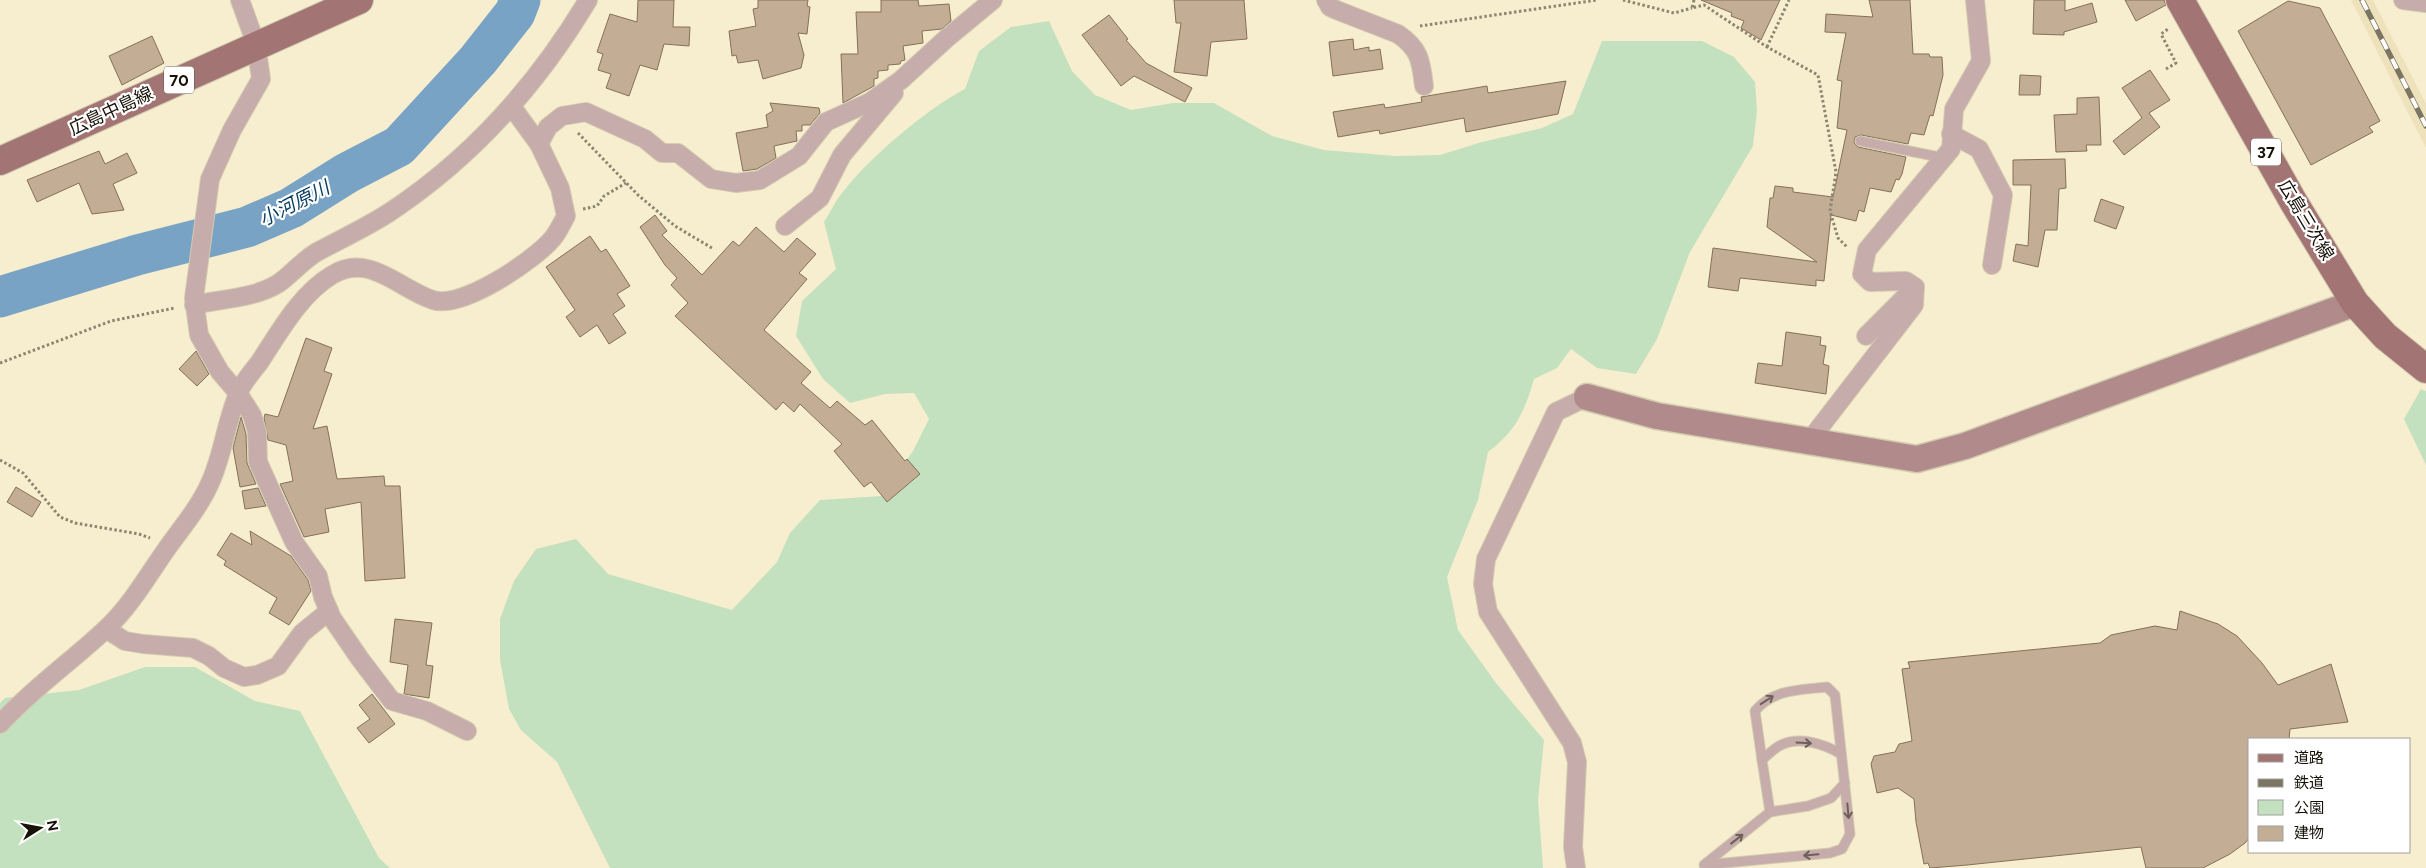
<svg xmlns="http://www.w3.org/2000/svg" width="2426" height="868" viewBox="0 0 2426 868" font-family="Figtree,'Noto Sans JP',sans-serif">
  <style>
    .built { fill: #ede2bc }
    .green { fill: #c4e1bf }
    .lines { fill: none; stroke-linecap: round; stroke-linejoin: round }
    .river { stroke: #78a3c5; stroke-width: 41 }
    .building { fill: #c3ad95; stroke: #847059 }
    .lane-casing { stroke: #d3cbaf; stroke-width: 11 }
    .street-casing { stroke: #d3cbaf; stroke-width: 20 }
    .secondary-casing { stroke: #d3cbaf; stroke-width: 29 }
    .primary-casing { stroke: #d3cbaf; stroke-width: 30 }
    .path { stroke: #8c8671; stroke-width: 3; stroke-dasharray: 2.5 2.5; stroke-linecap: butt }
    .lane { stroke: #c6acab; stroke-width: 9 }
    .street { stroke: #c6acab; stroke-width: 18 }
    .secondary { stroke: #b18b8b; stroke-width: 26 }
    .primary { stroke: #a27473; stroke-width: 28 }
    .rail-casing { stroke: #7b7561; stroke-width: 5.5 }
    .rail { stroke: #fff; stroke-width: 4; stroke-dasharray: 11; stroke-linecap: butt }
    .oneway { stroke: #6e5f5a }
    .labels { text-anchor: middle; stroke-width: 4.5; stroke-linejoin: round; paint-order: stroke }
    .shield { fill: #fff; stroke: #5c5952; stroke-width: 1 }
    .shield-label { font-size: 16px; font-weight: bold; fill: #161208 }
    .street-label { font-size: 18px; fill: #161208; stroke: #fff }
    .water-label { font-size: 19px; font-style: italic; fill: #093e60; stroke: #fff }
  </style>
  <rect width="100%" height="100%" fill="#f7eecf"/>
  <!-- built -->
  <polygon class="built" points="2351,0 2373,0 2426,104 2426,148"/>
  <!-- green -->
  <g class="green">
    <path d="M1049,21L1072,71L1095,95L1131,110L1173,103H1214L1272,136L1324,150L1395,156L1440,155L1482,142L1542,128L1573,114L1602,41H1702L1734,57L1755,82L1757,111L1753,146L1690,252L1657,339L1636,374L1597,368L1571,349L1557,368L1534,379C1525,411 1515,432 1488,452L1478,500L1447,577L1458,630L1496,683L1544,740L1538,800L1543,868H610L557,762L521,730L509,709L500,660V619L514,581L536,549L576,539L608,574L732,610L777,562L790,533L820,500L881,496L913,451L929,419L914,393L885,394L850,403L823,379L796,336L802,301L836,269L824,222C830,213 835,201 842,193C870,157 925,110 965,89L979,51L1011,27Z"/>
    <polygon points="2421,389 2426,391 2426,465 2404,419"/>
    <polygon points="145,667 195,667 255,701 300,711 379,858 390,868 0,868 0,703 5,698 79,690"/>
  </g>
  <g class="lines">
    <!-- river -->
    <polyline class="river" points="0,297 137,255 247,227 291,208 347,173 399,146 478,60 515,13 520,0"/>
  </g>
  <!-- building -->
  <g class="building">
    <polygon points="638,0 674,0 673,27 690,27 689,46 664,44 657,70 640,65 629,96 606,88 611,74 598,70 603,54 597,52 610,14 637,22"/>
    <polygon points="758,0 808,0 807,6 810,7 807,34 798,33 804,55 801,68 763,79 758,60 738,63 736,55 732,56 729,31 756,26 753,9 758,8"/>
    <polygon points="881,0 918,0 919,6 949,4 951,21 942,29 922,31 923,43 903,46 905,60 901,61 900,64 888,65 888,70 878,71 878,78 874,79 874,86 843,103 841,54 858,54 856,12 881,12"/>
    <polygon points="1174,0 1244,0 1247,39 1211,42 1207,76 1174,72 1181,23 1176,23"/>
    <polygon points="1701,0 1780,0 1761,40 1741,28 1744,21 1731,16 1732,13"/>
    <polygon points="1869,0 1910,0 1913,54 1929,54 1930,57 1942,57 1943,75 1933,116 1930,115 1924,135 1911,133 1908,144 1861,135 1855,137 1854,143 1858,147 1906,157 1902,174 1899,180 1896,179 1891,192 1870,188 1864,212 1859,210 1856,221 1831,215 1824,281 1816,280 1816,286 1740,278 1738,291 1708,287 1713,248 1817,262 1767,227 1770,198 1773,198 1775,186 1793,188 1793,192 1833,197 1847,130 1837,128 1842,81 1837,80 1846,33 1825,32 1826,14 1873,17"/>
    <polygon points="2034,0 2065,0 2065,11 2092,3 2097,22 2064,32 2064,35 2033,34"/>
    <polygon points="2125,0 2164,0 2166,5 2136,21"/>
    <polygon points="2288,1 2320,8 2380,121 2369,127 2373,132 2311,165 2238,31"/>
    <polygon points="1109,15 1128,39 1126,40 1146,63 1192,88 1185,102 1134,76 1121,86 1082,35"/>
    <polygon points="152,36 164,63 122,85 109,56"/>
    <polygon points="1353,39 1354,50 1369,47 1369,51 1380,49 1383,69 1333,76 1329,42"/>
    <polygon points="2150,70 2170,100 2149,113 2160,127 2124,155 2113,141 2142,118 2122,88"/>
    <polygon points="2020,75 2041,76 2040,95 2019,95"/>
    <polygon points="1566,81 1558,114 1466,132 1464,118 1380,134 1379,130 1338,137 1333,112 1384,104 1385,108 1422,102 1421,97 1487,86 1488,93"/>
    <polygon points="2099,97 2101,145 2086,145 2087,151 2056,152 2054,115 2077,114 2077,98"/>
    <polygon points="770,103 819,108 820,113 810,125 802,125 802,131 796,131 797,141 774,146 776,158 757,169 743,171 736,133 768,127 766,115 773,111"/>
    <polygon points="99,151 105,164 127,153 137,173 113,184 124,210 92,214 79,183 37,202 27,180"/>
    <polygon points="2065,159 2066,188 2059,189 2057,230 2045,230 2038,267 2013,261 2016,244 2028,246 2031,185 2013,185 2013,160"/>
    <polygon points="2101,199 2124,207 2116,229 2094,221"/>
    <polygon points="655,215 667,231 662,235 702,275 733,241 739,246 756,227 784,252 797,238 816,254 799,273 807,279 764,330 811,372 801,383 830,408 837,401 865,425 872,420 905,461 907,459 920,474 887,502 871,482 864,487 834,451 842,444 800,404 794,412 783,402 776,410 675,316 688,303 671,285 677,278 665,265 640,227"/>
    <polygon points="590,236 601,252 606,249 630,286 617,294 625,306 613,314 626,333 609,344 597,325 580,337 566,317 575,310 546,267"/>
    <polygon points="1786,332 1821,337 1820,345 1826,346 1823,364 1829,366 1826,394 1755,383 1758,363 1782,366"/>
    <polygon points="306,338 332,348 324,371 332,374 313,429 327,426 337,479 384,476 385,486 400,486 405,578 365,581 361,502 325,509 329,532 304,537 280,484 293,481 286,445 268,440 264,418 265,414 278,417"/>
    <polygon points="196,351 209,374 197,386 179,369"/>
    <polygon points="241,417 246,434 247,463 256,484 240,487 233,448"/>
    <polygon points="16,487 41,502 32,517 7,502"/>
    <polygon points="258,488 266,506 245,509 242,491"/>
    <polygon points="250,531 291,556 308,580 311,591 289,625 269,613 277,598 224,565 226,561 217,555 231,533 252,545"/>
    <polygon points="2180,611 2218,624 2237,636 2262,663 2278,685 2331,664 2348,722 2290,729 2289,739 2250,739 2250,837 2245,843 2230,854 2203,868 2146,868 2141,847 1967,865 1930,868 1928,863 1924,864 1916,822 1914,799 1898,788 1877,793 1871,764 1874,756 1895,752 1899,744 1912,741 1902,669 1910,668 1908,662 2100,643 2111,635 2155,626 2177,630"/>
    <polygon points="395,619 432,623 426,665 433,666 429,698 404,694 408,665 390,662"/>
    <polygon points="372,694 395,724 369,743 357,728 370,719 359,705"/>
  </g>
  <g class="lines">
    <defs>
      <g id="lane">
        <polyline points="1860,141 1944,158"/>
        <path d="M1770,812L1762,760C1768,755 1774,748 1781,745C1800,736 1824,744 1841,754"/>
        <polyline points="1705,864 1770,812 1808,806 1831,798 1845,783"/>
        <path d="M1704,865L1830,853L1842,849L1850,834L1835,695L1827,687C1800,690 1773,689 1755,711L1762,760"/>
      </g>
      <g id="street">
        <polyline points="240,0 256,44 261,79 232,130 210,179 194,298 199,335 220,372 238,393 252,415 257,432 258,462 294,542 318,576 323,597 332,618 360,659 392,701 427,711 467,731"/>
        <path d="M1326,0L1330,7L1339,11L1398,34C1420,49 1421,61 1424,86"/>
        <polyline points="2403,0 2426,3"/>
        <polyline points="512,107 539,144"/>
        <polyline points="1951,134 1979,149 2003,195 1992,265"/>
        <polyline points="785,226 820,198 842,155 894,93"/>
        <path d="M194,305C221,299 256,298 279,283C292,274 303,260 317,252C341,239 367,227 390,212C473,157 537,85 588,0"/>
        <polyline points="1866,336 1915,287"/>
        <polyline points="1810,440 1914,305 1915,287 1906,281 1870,282 1862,274 1867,250 1951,149 1954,109 1981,61 1975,0"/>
        <polyline points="106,629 125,641 143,644 193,648 209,656 224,668 244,677 257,675 278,666 302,633 329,611"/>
        <path d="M0,724C33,688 72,661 107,628C132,604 148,575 168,547C183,526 200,506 210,483C223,455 226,422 238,394C242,383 252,372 259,363C279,333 300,294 332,275C369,252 399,289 433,300C461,310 535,260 553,238C558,232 562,223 566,216L560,188L539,144L548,127L562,116L586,112L645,139L662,153H678L711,179L736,183L760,180L799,156L826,122L870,102L901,80L947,38L993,0"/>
        <polyline points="1576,868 1573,847 1577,762 1572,743 1488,612 1483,584 1486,559 1556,412 1587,397"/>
      </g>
      <polyline id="secondary" points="1587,397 1657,416 1917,459 1965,446 2355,303"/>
      <g id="primary">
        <polyline points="2180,0 2293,201 2355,303 2385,336 2426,369"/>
        <polyline points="0,161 359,0"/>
      </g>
    </defs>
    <!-- lane casing -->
    <use href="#lane" class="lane-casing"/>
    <!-- street casing -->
    <use href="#street" class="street-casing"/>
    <!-- secondary casing -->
    <use href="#secondary" class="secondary-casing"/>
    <!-- primary casing -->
    <use href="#primary" class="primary-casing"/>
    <!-- path -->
    <g class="path">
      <polyline points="1623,0 1674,13 1692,8"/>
      <polyline points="1694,0 1692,8 1704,5 1767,47 1818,75 1836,172 1830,211 1838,238 1848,248"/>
      <polyline points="1420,26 1597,0"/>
      <polyline points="1767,47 1789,0"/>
      <polyline points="2166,69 2176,63 2161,34 2168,29"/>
      <polyline points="578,133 638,195 675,226 712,248"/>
      <polyline points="583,209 597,206 604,196 626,183"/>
      <polyline points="0,363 111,321 175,308"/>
      <polyline points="0,460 23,473 60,517 75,523 139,534 150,538"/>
    </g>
    <!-- lane -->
    <use href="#lane" class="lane"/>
    <!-- street -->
    <use href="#street" class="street"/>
    <!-- secondary -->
    <use href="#secondary" class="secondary"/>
    <!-- primary -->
    <use href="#primary" class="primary"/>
    <defs>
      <polyline id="rail" points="2362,0 2426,126"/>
    </defs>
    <!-- rail casing -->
    <use href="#rail" class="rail-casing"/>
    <!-- rail -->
    <use href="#rail" class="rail"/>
  </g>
  <!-- one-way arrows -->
  <defs><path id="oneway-shaft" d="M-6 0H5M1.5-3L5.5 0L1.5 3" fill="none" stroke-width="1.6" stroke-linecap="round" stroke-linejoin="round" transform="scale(1.25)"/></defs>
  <g class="oneway">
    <use href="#oneway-shaft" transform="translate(1767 700) rotate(-33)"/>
    <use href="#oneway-shaft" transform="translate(1804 743) rotate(3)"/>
    <use href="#oneway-shaft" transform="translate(1848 811) rotate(85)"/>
    <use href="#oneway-shaft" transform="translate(1737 839) rotate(-38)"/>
    <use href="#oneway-shaft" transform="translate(1811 855) rotate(175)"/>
  </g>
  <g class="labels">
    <!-- shield labels -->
    <g class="shield">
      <rect x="164" y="66.5" width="30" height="27" rx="4"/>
      <rect x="2251" y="138.5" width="30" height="27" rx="4"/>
    </g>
    <g class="shield-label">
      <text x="179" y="86">70</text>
      <text x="2266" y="158">37</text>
    </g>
    <!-- street labels -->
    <g class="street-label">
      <text transform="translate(111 111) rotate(-25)" y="6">広島中島線</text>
      <text transform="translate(2306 220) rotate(59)" y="6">広島三次線</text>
    </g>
    <!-- water labels -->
    <g class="water-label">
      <text transform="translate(294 203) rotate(-27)" y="7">小河原川</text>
    </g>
  </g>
  <!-- legend -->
  <rect x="2248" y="738" width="162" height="115" fill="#ffffff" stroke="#a2a09c"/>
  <rect x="2258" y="754" width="25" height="8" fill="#a27473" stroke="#a2a09c"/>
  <text x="2294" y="763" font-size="15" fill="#161208">道路</text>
  <rect x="2258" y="779" width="25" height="8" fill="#7b7561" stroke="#a2a09c"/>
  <text x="2294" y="788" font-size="15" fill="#161208">鉄道</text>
  <rect x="2258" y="800" width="25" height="15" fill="#c4e1bf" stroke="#a2a09c"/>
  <text x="2294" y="813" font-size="15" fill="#161208">公園</text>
  <rect x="2258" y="826" width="25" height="15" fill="#c3ad95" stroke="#a2a09c"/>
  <text x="2294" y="838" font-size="15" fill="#161208">建物</text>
  <!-- north arrow -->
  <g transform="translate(40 828) rotate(79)" stroke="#ffffff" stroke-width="4" paint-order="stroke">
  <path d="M0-4L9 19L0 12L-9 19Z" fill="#161208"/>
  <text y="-8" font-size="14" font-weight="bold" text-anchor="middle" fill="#161208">N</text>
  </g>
</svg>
